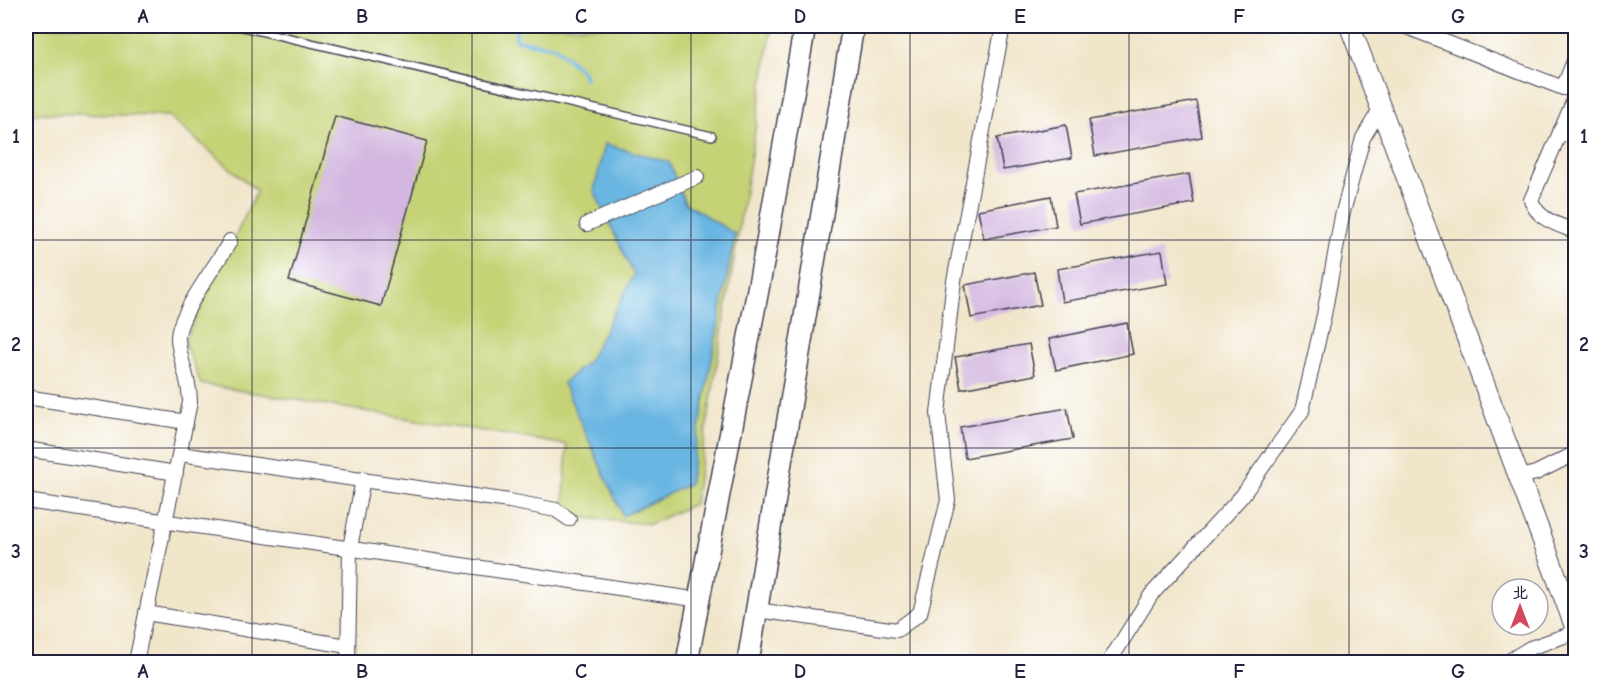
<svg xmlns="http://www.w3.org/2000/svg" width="1601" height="688" viewBox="0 0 1601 688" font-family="'Comic Neue','LXGW WenKai TC',sans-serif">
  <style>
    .green { fill: #c5d274; stroke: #747a58; stroke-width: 1.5 }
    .water { fill: #69b6e2; stroke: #466c8e; stroke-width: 1.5 }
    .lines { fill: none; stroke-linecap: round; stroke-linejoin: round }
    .stream { stroke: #69b6e2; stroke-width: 4 }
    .building { fill: #d3b7e0 }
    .lane-casing { stroke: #413f50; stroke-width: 10 }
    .street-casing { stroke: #413f50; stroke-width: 16 }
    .secondary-casing { stroke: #413f50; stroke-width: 22 }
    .primary-casing { stroke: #413f50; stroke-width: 24 }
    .lane { stroke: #fff; stroke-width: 7 }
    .street { stroke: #fff; stroke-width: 14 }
    .secondary { stroke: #fff; stroke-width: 20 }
    .primary { stroke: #fff; stroke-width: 21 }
    .grid { fill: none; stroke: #22223b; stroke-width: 1.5; stroke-opacity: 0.55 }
    .neatline { fill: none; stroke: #22223b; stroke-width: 2 }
    .grid-label { font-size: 20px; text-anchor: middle; font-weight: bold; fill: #22223b }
  </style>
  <rect width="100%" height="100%" fill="#fff"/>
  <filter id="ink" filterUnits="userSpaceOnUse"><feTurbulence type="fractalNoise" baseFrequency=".0167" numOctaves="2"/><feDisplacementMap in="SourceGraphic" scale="12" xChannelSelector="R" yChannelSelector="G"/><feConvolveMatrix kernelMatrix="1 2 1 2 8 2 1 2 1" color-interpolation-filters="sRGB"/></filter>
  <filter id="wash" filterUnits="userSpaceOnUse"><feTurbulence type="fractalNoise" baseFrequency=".008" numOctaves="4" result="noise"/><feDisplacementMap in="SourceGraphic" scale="24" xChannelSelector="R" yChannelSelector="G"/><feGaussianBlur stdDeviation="1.35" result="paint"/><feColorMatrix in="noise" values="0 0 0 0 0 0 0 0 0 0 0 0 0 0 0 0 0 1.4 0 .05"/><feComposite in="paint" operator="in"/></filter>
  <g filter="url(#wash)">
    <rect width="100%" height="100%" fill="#f1e5ca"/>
    <!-- green -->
    <polygon class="green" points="26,26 772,26 694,504 650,524 563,516 567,445 201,384 184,342 257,191 168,116 26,113"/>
    <!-- water -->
    <polygon class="water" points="605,144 669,162 685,203 735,234 689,484 623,516 563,383 589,360 634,275 594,191"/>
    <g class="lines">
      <!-- stream -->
      <polyline class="stream" points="516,26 516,40 555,47 583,72 585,78"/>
    </g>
    <g id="blocks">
      <!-- building -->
      <g class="building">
        <polygon points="1196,101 1202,137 1095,156 1089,120"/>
        <polygon points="335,116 427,141 381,306 289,281"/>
        <polygon points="1066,125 1072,158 1003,170 997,138"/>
        <polygon points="1189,174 1194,203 1080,224 1074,194"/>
        <polygon points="1051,196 1056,226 984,239 978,210"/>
        <polygon points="1162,251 1167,284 1062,302 1057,269"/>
        <polygon points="1034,272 1041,305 971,318 965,285"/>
        <polygon points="1127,323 1133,354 1056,370 1049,339"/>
        <polygon points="1029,344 1035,375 961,389 955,357"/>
        <polygon points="1067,408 1073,439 965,458 960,427"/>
      </g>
    </g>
  </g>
  <g filter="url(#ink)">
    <use href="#blocks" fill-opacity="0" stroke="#413f50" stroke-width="1.5"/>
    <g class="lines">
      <defs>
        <polyline id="lane" points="238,26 712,136"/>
        <g id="street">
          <polyline points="1404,26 1563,88 1576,56"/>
          <path d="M1572,92L1574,100L1531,200C1538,220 1557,224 1576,232"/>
          <polyline points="1560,131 1576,139"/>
          <polyline points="587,224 697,177"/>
          <polyline points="26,400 26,397 186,422"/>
          <polyline points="26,449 176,473"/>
          <polyline points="180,454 509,501 556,510 569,519"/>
          <polyline points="1519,477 1536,473 1576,453"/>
          <polyline points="26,501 700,600"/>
          <polyline points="757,610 897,630 920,613 948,500 938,413 954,281 1003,26"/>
          <polyline points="146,613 348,646"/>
          <path d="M136,662L190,402C190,379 179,360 178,338C178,314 217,265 230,241"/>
          <polyline points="348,662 350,548 363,479"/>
          <polyline points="1109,662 1151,595 1242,496 1302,411 1324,315 1342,216 1363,138 1382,106"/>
          <polyline points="1507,662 1530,648 1576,632"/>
        </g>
        <polyline id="secondary" points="1350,26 1576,629"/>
        <g id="primary">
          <polyline points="687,662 764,258 805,26"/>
          <polyline points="748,662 853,26"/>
        </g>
      </defs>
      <!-- lane casing -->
      <use href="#lane" class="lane-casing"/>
      <!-- street casing -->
      <use href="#street" class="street-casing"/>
      <!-- secondary casing -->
      <use href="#secondary" class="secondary-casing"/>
      <!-- primary casing -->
      <use href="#primary" class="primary-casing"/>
      <!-- lane -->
      <use href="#lane" class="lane"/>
      <!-- street -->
      <use href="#street" class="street"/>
      <!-- secondary -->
      <use href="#secondary" class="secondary"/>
      <!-- primary -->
      <use href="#primary" class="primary"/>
    </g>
  </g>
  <!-- grid -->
  <path class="grid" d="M252,26V662M472,26V662M691,26V662M910,26V662M1129,26V662M1349,26V662M26,240H1576M26,448H1576"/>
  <!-- margin -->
  <rect width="1601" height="688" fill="none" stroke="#fff" stroke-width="66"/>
  <!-- north arrow -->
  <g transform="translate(1520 607)"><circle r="28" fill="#ffffff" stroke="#a7a7b1" stroke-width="1.5"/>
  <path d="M0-4.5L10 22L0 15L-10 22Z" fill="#d1495b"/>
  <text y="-9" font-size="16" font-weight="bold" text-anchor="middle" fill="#22223b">北</text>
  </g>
  <rect x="33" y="33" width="1535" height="622" class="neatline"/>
  <g class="grid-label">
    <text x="143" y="23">A</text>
    <text x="362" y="23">B</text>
    <text x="581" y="23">C</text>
    <text x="800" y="23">D</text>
    <text x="1020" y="23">E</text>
    <text x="1239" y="23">F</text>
    <text x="1458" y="23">G</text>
    <text x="16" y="143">1</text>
    <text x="1584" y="143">1</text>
    <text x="16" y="351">2</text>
    <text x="1584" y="351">2</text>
    <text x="16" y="558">3</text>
    <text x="1584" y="558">3</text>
    <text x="143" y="678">A</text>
    <text x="362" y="678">B</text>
    <text x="581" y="678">C</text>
    <text x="800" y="678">D</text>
    <text x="1020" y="678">E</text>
    <text x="1239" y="678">F</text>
    <text x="1458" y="678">G</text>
  </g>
</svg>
